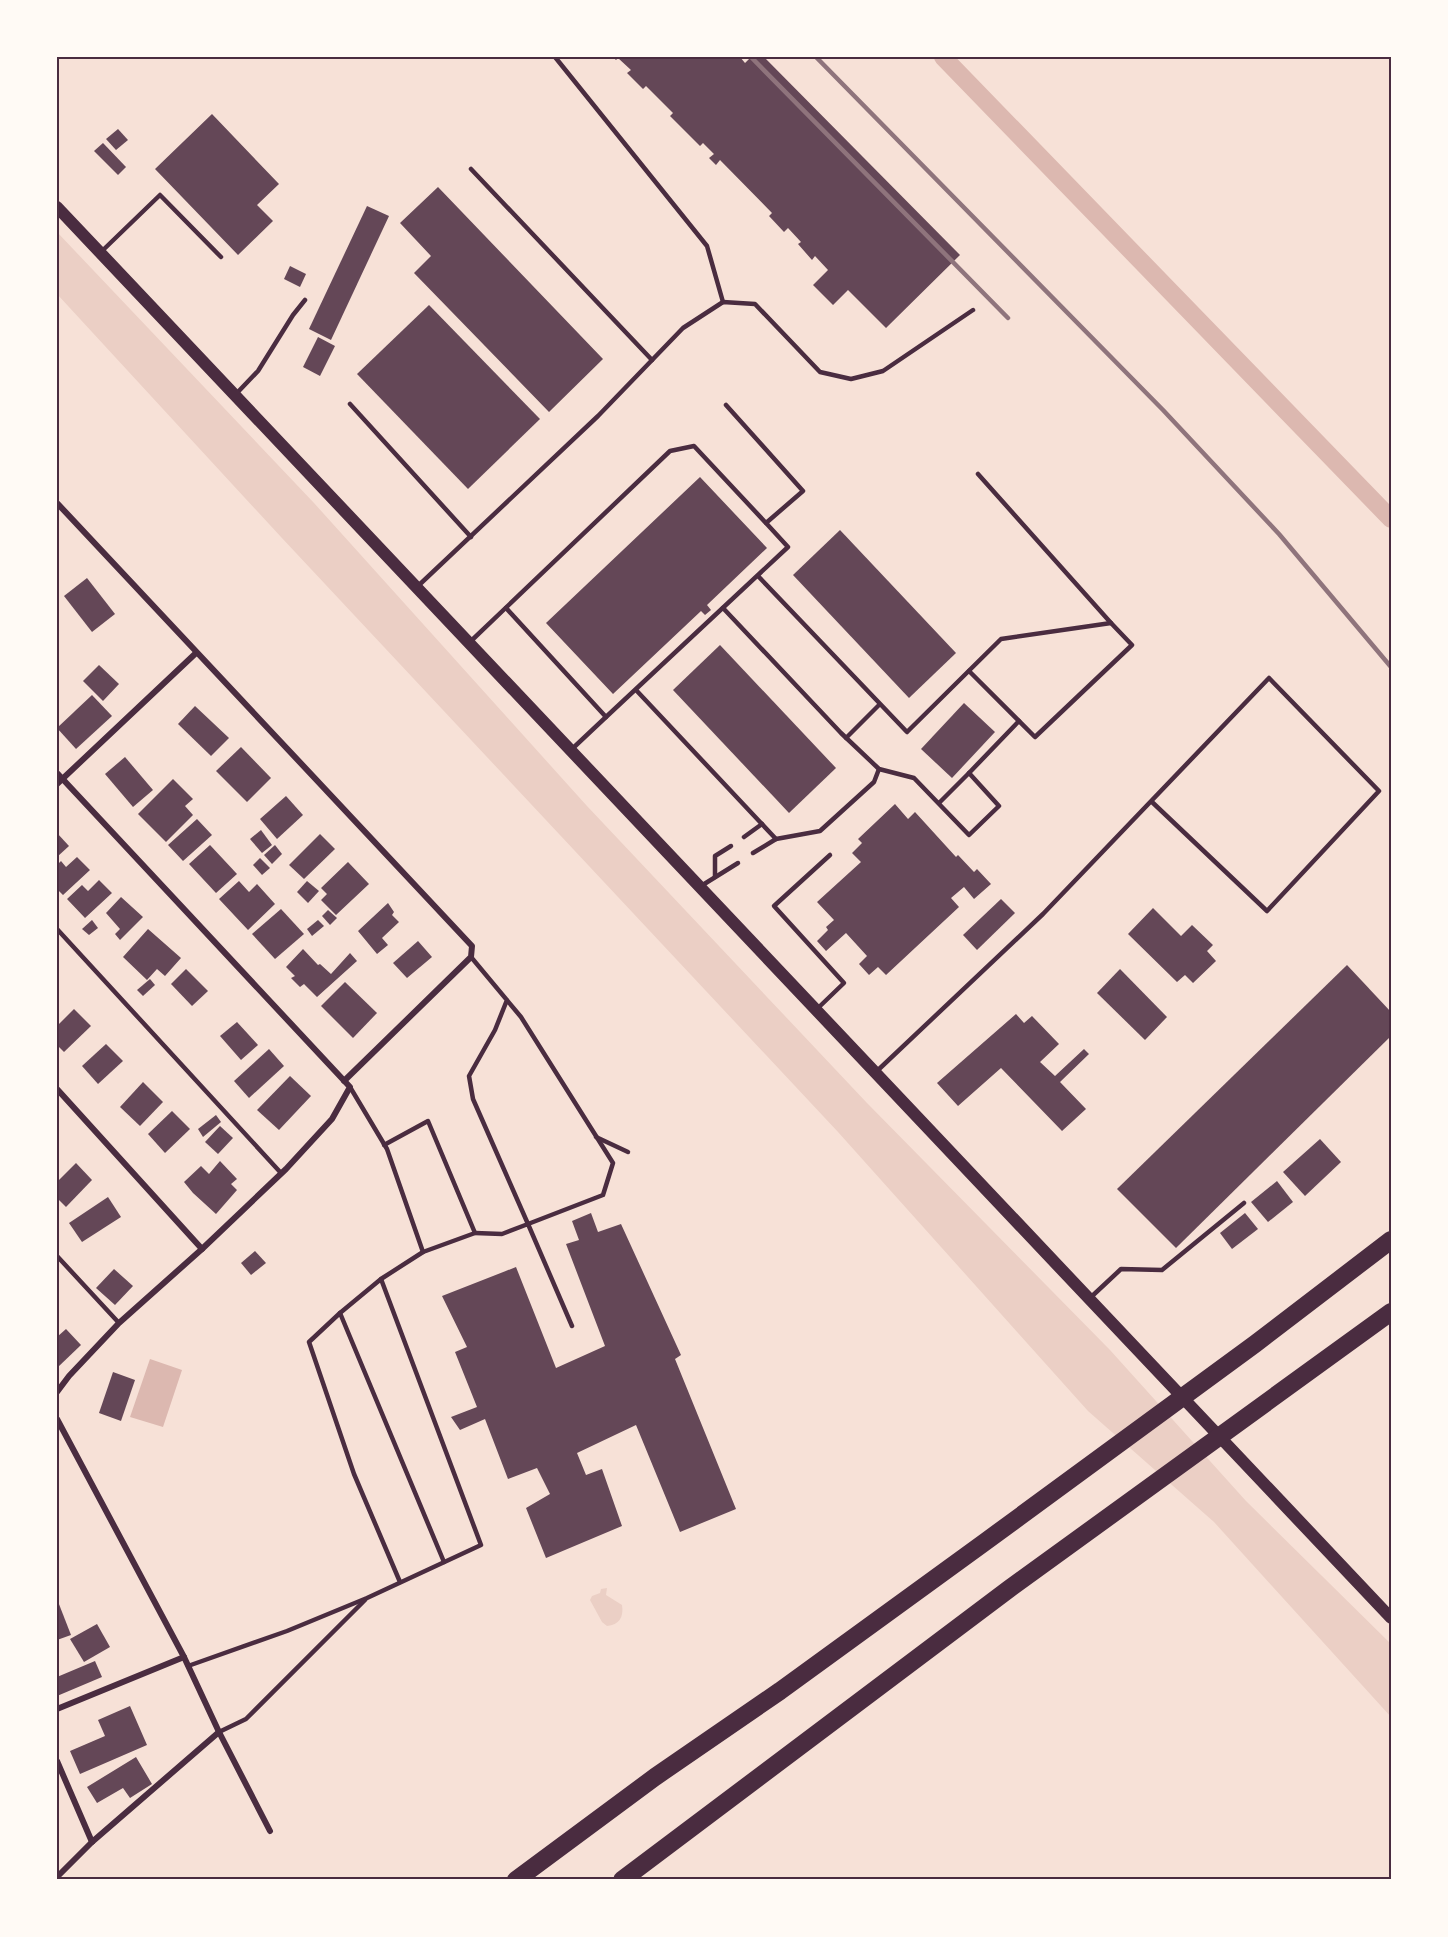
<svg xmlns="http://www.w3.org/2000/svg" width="1448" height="1937" viewBox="0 0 1448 1937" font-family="'IBM Plex Serif',serif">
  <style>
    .green { fill: #ebcfc5 }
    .water { fill: #dcb8b0 }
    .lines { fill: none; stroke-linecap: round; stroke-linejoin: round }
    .canal { stroke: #dcb8b0; stroke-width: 18 }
    .building { fill: #644757 }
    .service { stroke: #4a2c40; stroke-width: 4.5 }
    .minor { stroke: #4a2c40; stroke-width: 6 }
    .secondary { stroke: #4a2c40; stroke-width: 12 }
    .motorway { stroke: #4a2c40; stroke-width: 18 }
    .rail { stroke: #8f747c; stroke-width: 4.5 }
    .neatline { fill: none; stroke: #4a2c40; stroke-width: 2 }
  </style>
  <rect width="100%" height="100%" fill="#f7e1d7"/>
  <!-- green -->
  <g class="green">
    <polygon points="57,232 314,503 587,806 867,1103 1110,1350 1246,1501 1391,1644 1391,1717 1214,1522 1088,1411 838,1132 281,537 57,294"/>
    <path d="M607,1588L606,1595L622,1605C624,1617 619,1625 607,1626L602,1622L590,1600L592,1596L600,1593L601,1589Z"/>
  </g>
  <!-- water -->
  <polygon class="water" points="150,1359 182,1370 163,1427 130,1417"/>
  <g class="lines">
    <!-- canal -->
    <polyline class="canal" points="943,57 1391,519"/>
  </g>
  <!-- building -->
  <g class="building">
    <polygon points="613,57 740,57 745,63 751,57 764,57 960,255 886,328 848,290 833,305 813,285 828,270 815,256 812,260 798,244 801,242 788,228 784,232 769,216 772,213 720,160 716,165 709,158 714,154 703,143 700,146 670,116 673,113 646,86 643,89 627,73 631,70 618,58 616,60"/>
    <polygon points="212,114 279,184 257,205 273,221 238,255 155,169"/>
    <polygon points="118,129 128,140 116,150 106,139"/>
    <polygon points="103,143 126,167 118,175 94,151"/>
    <polygon points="438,187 603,359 549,412 414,273 431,256 400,223"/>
    <polygon points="367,206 389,216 331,340 309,329"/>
    <polygon points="290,266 306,274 300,287 284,279"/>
    <polygon points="429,305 540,419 468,489 357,374"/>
    <polygon points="318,337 335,346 320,376 303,367"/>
    <polygon points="700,477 767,548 707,605 711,610 705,615 701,611 613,694 546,623"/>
    <polygon points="840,530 956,653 909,698 793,575"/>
    <polygon points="87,578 115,614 92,632 64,596"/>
    <polygon points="720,645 836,768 789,813 673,690"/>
    <polygon points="99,665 119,684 103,701 83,681"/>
    <polygon points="92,695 112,716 76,749 57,728"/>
    <polygon points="964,703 995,732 952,778 921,749"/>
    <polygon points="195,706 229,738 211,756 178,724"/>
    <polygon points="241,747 271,778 247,802 216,771"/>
    <polygon points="125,757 153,790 133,807 105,774"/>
    <polygon points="173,779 193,799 185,806 193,815 166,842 138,814"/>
    <polygon points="286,796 303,815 277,839 260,819"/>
    <polygon points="895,804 908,819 915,812 956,857 958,855 974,872 977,869 991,884 974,899 964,887 951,898 959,907 886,975 878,967 869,975 859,964 867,956 846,933 826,951 817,941 828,930 826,927 834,920 817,902 861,862 852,853 862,843 858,839"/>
    <polygon points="197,819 212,835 183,861 168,845"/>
    <polygon points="261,830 272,845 262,853 250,839"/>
    <polygon points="57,833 69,846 57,857"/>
    <polygon points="320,834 335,849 304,879 289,865"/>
    <polygon points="210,845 237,874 216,893 189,864"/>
    <polygon points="275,845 282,854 272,864 264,855"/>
    <polygon points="77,857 90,870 63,895 57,889 57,865 61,861 66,867"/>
    <polygon points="260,858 270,868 262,875 253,865"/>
    <polygon points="348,862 369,884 336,915 321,900 327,894 321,888"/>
    <polygon points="99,880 112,893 85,918 67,899 82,885 88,891"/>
    <polygon points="239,881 249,892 257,884 275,904 248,930 219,899"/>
    <polygon points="307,881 319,891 308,903 297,892"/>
    <polygon points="121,897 143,917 120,940 115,934 120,929 106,913"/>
    <polygon points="1001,899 1015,913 977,950 963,935"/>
    <polygon points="388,903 394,912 392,915 399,922 382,938 388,945 377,954 358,931"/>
    <polygon points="1153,908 1181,936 1192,925 1213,945 1207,951 1216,961 1193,983 1185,975 1177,982 1128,934"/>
    <polygon points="281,909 304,934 275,959 252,934"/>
    <polygon points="328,910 337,918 330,925 322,916"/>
    <polygon points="92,920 98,928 89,935 82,929"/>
    <polygon points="318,920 324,926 312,936 307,929"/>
    <polygon points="148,929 181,958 165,976 157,969 147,980 123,957"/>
    <polygon points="418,941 432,957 407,978 393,963"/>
    <polygon points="303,949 318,965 320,964 331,974 350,953 357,961 317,997 304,984 300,987 291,978 295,976 286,967"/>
    <polygon points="1347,965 1391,1012 1391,1036 1176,1248 1117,1189"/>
    <polygon points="186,969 208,991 192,1006 171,984"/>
    <polygon points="1120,969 1167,1017 1145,1040 1097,993"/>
    <polygon points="150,979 155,985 143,996 137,990"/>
    <polygon points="345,982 377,1013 353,1038 321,1006"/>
    <polygon points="74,1009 91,1026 64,1052 57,1045 57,1026"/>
    <polygon points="1016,1014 1024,1023 1032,1016 1059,1044 1040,1062 1055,1076 1084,1049 1089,1054 1060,1082 1086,1109 1062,1131 1001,1068 958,1106 937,1083"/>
    <polygon points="237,1022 258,1045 241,1060 220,1036"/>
    <polygon points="106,1044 123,1061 98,1084 82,1066"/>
    <polygon points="269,1049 284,1066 249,1098 234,1081"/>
    <polygon points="290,1076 311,1096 279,1130 257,1110"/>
    <polygon points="143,1082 163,1102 140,1126 120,1107"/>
    <polygon points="172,1111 190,1129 165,1153 148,1134"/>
    <polygon points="216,1115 221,1122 203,1137 198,1129"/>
    <polygon points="220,1126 233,1138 218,1154 205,1142"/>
    <polygon points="1320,1139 1341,1162 1305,1196 1283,1172"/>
    <polygon points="220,1161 237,1179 231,1184 237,1190 216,1214 193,1193 184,1182 201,1166 209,1174"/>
    <polygon points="76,1163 92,1180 66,1207 57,1198 57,1182"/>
    <polygon points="1277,1181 1293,1202 1268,1222 1251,1202"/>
    <polygon points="108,1197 121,1217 82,1242 69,1223"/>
    <polygon points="591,1213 598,1232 621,1224 681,1355 675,1359 736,1509 680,1532 636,1425 577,1453 586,1475 602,1469 622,1526 546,1558 526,1508 550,1494 537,1468 508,1479 485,1419 460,1430 451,1417 477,1407 455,1352 467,1347 442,1296 516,1267 556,1368 605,1346 566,1244 579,1240 572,1221"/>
    <polygon points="1245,1213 1258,1229 1232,1249 1220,1233"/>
    <polygon points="255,1251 266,1263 251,1275 241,1263"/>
    <polygon points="114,1269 133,1286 115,1305 96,1288"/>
    <polygon points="66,1329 81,1345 57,1368 57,1337"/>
    <polygon points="113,1372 135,1380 121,1421 99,1413"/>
    <polygon points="57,1599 71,1635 57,1640"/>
    <polygon points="97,1624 110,1647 84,1662 70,1639"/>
    <polygon points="95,1661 102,1677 57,1696 57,1677"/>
    <polygon points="130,1706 147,1745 80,1774 70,1751 105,1736 98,1720"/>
    <polygon points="136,1757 152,1784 130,1798 123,1788 97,1803 87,1787"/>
  </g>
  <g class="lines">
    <!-- service -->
    <g class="service">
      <polyline points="555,57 707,246 723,302"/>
      <polyline points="471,169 652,360"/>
      <polyline points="102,251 160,195 221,257"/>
      <polyline points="236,394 258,371 293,315 305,300"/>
      <polyline points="350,404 471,537"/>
      <polyline points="758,576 907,732 1001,639 1111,623 978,474"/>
      <polyline points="418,586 598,416 683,328 723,302 755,304 820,372 851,379 883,371 973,310"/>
      <polyline points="506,608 606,717 788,547 766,523"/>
      <polyline points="723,608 841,733 879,769 914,778 969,835 999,806 969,773 939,803"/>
      <polyline points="471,641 670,451 694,446 766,523 803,491 726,405"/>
      <polyline points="969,671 1035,737 1132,645 1111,623"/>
      <polyline points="636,690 776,839 753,853"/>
      <polyline points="846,738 879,705"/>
      <polyline points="572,749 606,717"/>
      <polyline points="969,773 1019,721"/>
      <polyline points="744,837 762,824"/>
      <polyline points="776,839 820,831 874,782 879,769"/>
      <polyline points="715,877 715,856 731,846"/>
      <polyline points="701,886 738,863"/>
      <polyline points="57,929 281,1173"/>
      <polyline points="471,957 521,1017 613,1163 603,1195 528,1224 473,1099 469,1076 495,1030 507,1000"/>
      <polyline points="818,1008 844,983 774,906 830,855"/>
      <polyline points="877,1071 1043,914 1269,678 1379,791 1267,911 1152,802"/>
      <polyline points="596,1137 628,1152"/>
      <polyline points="384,1145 428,1121 475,1233 423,1252"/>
      <polyline points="475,1233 502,1234 528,1224 572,1326"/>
      <polyline points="57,1256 119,1323"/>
      <polyline points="1090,1298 1121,1269 1162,1270 1244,1203"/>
      <polyline points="340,1313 381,1279 423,1252 387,1149 350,1087"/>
      <polyline points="400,1582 354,1474 309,1342 340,1313 444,1562"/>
      <polyline points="188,1666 287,1631 367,1598 481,1545 381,1279"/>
      <polyline points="219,1732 246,1719 365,1600"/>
    </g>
    <!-- minor -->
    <g class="minor">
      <polyline points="57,503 472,946 471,957 344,1081"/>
      <polyline points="57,773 350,1087 332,1119 286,1169 202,1249 119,1323 69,1376 57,1392"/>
      <polyline points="57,784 196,653"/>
      <polyline points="57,1089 202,1249"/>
      <polyline points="57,1419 184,1657 219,1732 270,1831"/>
      <polyline points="57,1709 184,1657"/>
      <polyline points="57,1761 92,1842"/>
      <polyline points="57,1877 92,1842 219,1732"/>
    </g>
    <!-- secondary -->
    <polyline class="secondary" points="57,207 1391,1618"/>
    <!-- motorway -->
    <g class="motorway">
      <polyline points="516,1880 655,1777 780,1691 985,1542 1255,1344 1391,1240"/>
      <polyline points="622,1880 1009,1589 1391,1312"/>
    </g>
    <!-- rail -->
    <g class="rail">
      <polyline points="751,57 1008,318"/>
      <polyline points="816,57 1163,410 1279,534 1391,667"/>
    </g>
  </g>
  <!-- border -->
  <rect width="1448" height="1937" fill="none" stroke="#fffaf5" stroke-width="117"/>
  <rect x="58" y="58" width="1332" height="1820" class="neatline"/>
</svg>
